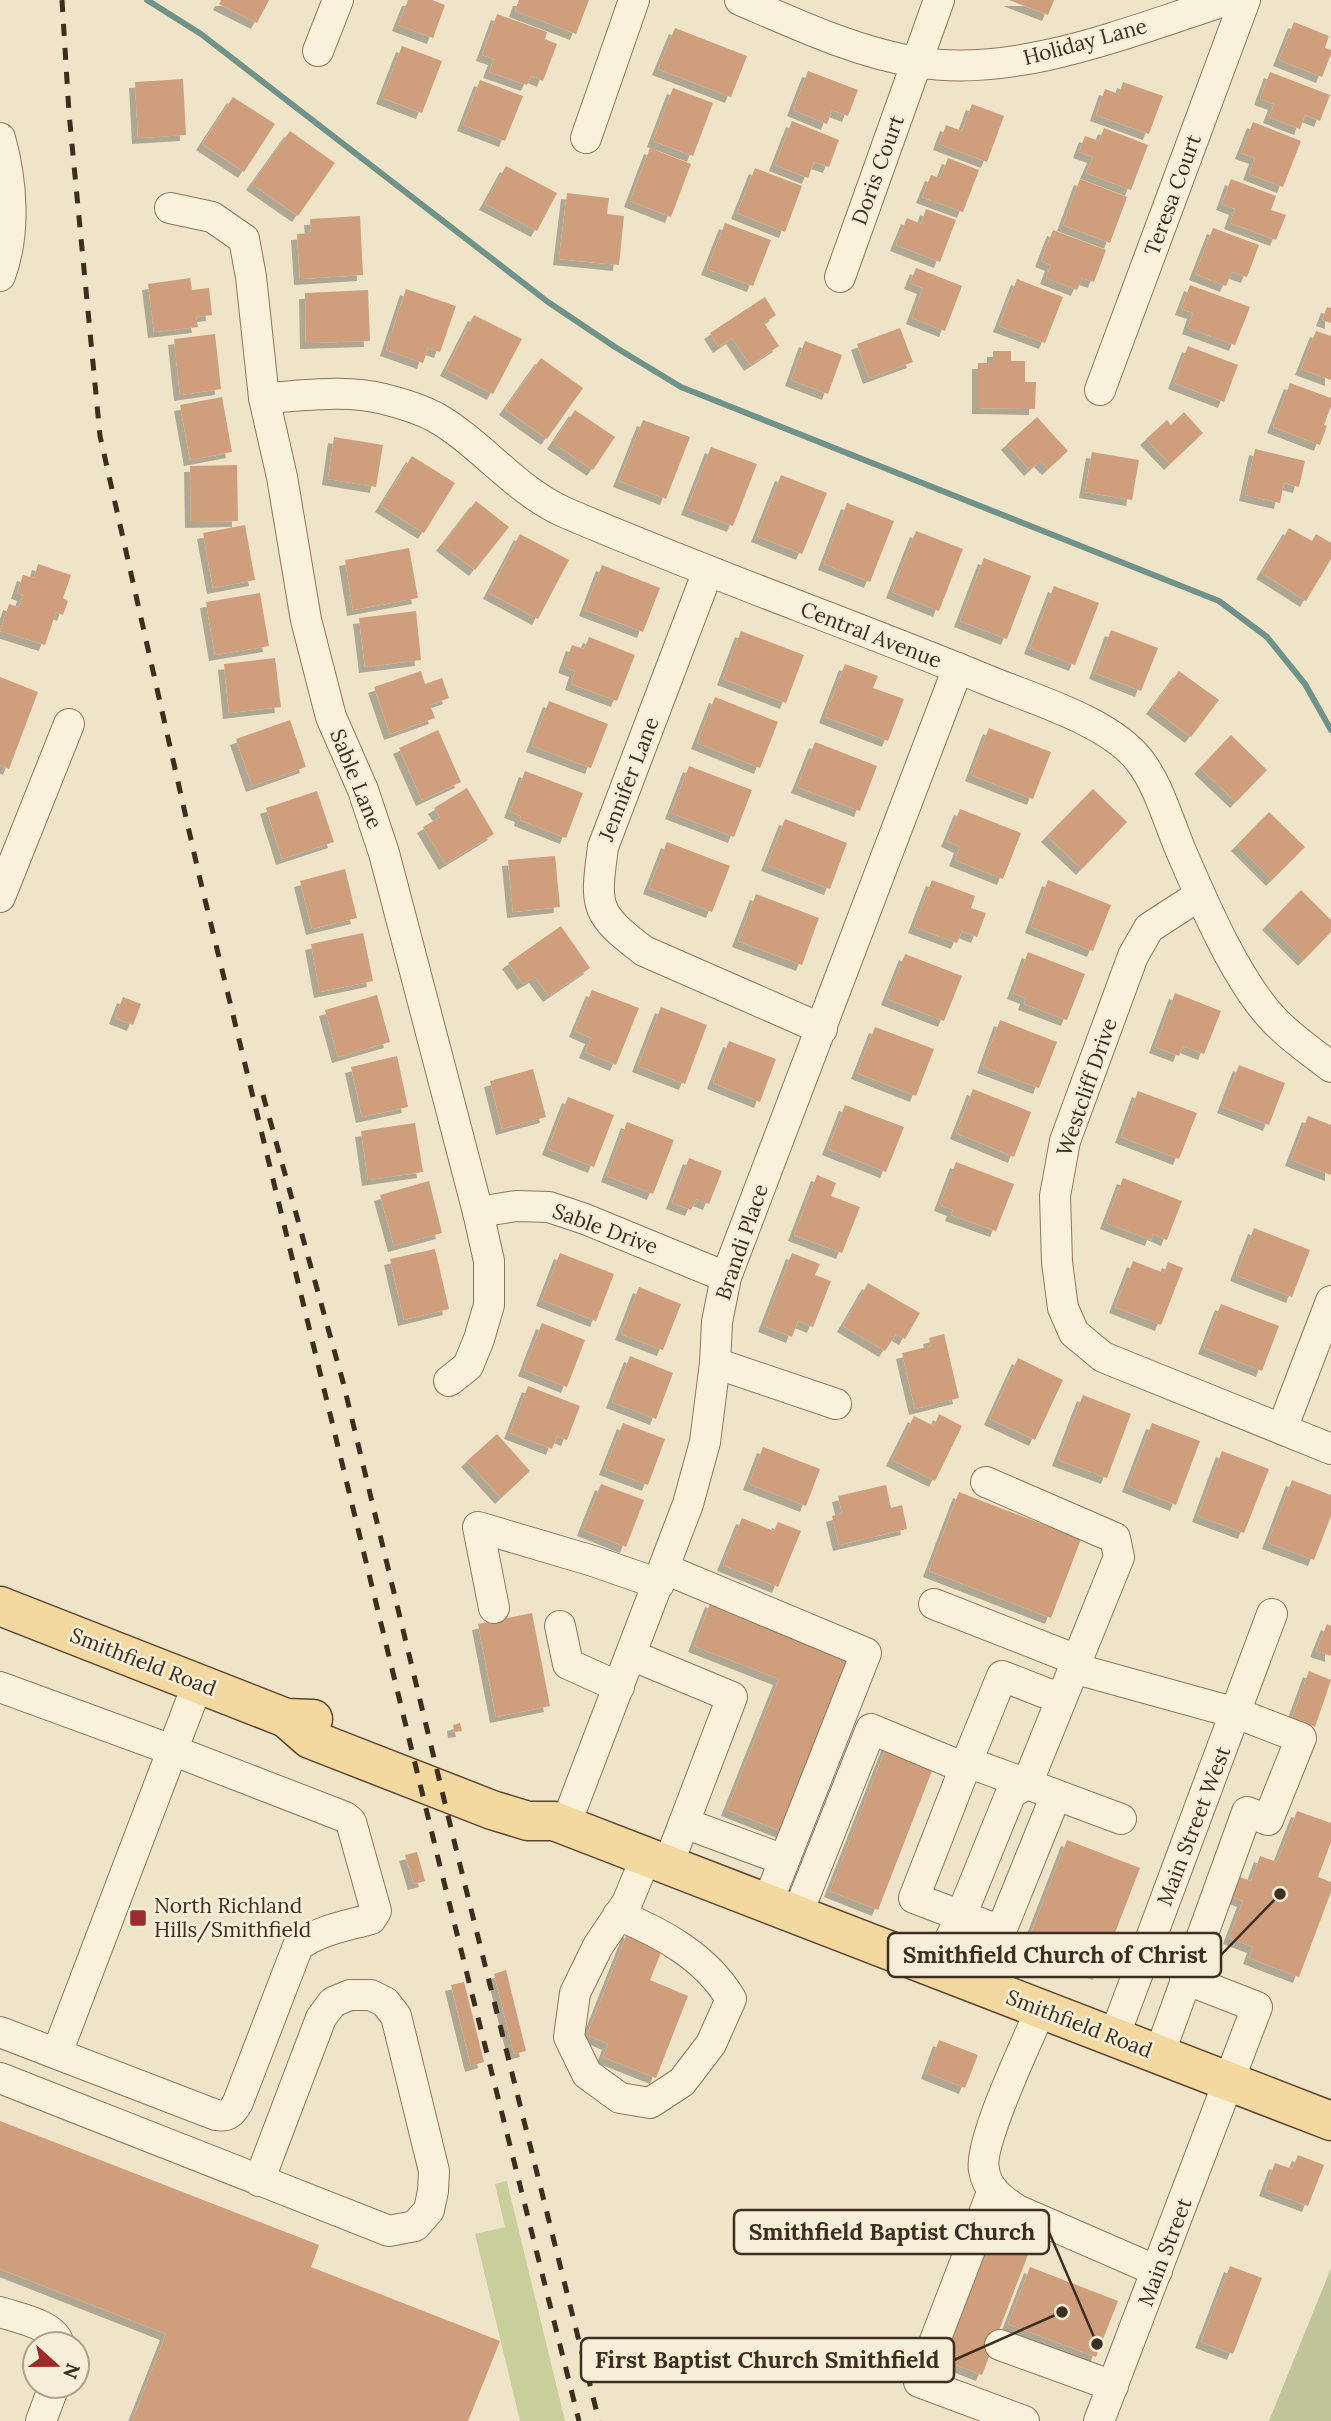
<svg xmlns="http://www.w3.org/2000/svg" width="1331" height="2421" viewBox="0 0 1331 2421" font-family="Lora,serif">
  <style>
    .green { fill: #c9cf9b }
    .cemetery { fill: #bfc49a }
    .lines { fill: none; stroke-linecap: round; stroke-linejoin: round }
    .stream { stroke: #6f938a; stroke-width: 6 }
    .building { fill: #cf9f7d; filter: url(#shadow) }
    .minor-casing { stroke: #8d765c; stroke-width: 32 }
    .major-casing { stroke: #5b4430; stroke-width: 41 }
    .minor { stroke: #faf1dc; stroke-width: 30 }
    .major { stroke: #f3d9a0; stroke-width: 38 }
    .rail { stroke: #3d2e20; stroke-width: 5; stroke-dasharray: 12 12; stroke-linecap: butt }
    .poi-dot { fill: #9e2a2b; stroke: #f7eed8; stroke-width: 2.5 }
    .labels { text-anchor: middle; stroke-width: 5; stroke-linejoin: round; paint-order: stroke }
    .street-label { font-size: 21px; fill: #3d2e20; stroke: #f7eed8 }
    .poi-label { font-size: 21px; fill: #3d2e20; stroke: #f7eed8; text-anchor: start }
    .leader { fill: none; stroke: #3d2e20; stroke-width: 2.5 }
    .callout-dot { fill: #3d2e20; stroke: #f7eed8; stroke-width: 2.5 }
    .callout { fill: #f7eed8; stroke: #3d2e20; stroke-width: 2.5 }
    .callout-label { font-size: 23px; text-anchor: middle; font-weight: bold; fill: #3d2e20 }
  </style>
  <defs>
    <filter id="shadow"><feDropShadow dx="-6" dy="6" stdDeviation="0" flood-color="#0004"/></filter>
  </defs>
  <rect width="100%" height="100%" fill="#f0e4c8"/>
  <!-- green -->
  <polygon class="green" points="507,2181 507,2182 565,2421 520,2421 475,2234 505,2227 495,2184"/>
  <!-- cemetery -->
  <polygon class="cemetery" points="1331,2268 1331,2421 1269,2421"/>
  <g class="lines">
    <!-- stream -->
    <polyline class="stream" points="147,0 201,34 548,302 615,347 681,387 1219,601 1267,637 1305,684 1331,730"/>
  </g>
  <!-- building -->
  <g class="building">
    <polygon points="221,0 269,0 257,23 219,4"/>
    <polygon points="408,0 432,0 445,5 433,38 398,25"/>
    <polygon points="519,0 589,0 576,34 515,11"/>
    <polygon points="1009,0 1054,0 1048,15"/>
    <polygon points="497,14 547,32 545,39 557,44 543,81 531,76 527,85 489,72 494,59 482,55"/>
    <polygon points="1294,22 1329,36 1325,48 1331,50 1331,54 1322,77 1279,60"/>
    <polygon points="675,28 747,56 731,97 658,69"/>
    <polygon points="402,46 442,61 422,113 382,98"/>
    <polygon points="808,71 858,90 848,116 832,110 827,124 793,110"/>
    <polygon points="1270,72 1330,95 1320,121 1305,115 1300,129 1269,117 1274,104 1260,99"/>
    <polygon points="183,79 186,135 138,138 135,82"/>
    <polygon points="480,80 523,96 505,141 463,125"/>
    <polygon points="1123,82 1163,96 1149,134 1096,115 1105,89 1119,94"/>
    <polygon points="673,88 713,103 693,156 653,141"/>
    <polygon points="233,97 275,124 244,172 202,144"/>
    <polygon points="972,104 1004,116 987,162 939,144 946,125 962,131"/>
    <polygon points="792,121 839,140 829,167 814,162 808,178 775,165"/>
    <polygon points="1253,122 1301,141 1283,187 1249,174 1255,158 1241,153"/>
    <polygon points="1104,128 1148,145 1131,190 1086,173 1093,157 1079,152 1085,136 1099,141"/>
    <polygon points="290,131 335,163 298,216 252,184"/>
    <polygon points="650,148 691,164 671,217 630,201"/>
    <polygon points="948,158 979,170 963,212 922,197 931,175 940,178"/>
    <polygon points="506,166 557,193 537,231 485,204"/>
    <polygon points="755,168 802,186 785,232 737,213"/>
    <polygon points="1080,179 1127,197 1110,243 1063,225"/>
    <polygon points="1231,179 1276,196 1271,210 1286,215 1276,240 1230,223 1235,209 1222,204"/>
    <polygon points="567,193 609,198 607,214 624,216 619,265 559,259"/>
    <polygon points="926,209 956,220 940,262 896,245 907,218 921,224"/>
    <polygon points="360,216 363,275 300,279 297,234 311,233 310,219"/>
    <polygon points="725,223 771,240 753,286 707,269"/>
    <polygon points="1213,228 1259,245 1247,277 1232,272 1226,286 1195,274"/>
    <polygon points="1053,230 1106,250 1094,282 1082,278 1077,290 1046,278 1051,265 1041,261"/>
    <polygon points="916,268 962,286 945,331 912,318 923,288 910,283"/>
    <polygon points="190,278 192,290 209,288 212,315 196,317 198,327 154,332 148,284"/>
    <polygon points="1017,279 1063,297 1045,343 999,326"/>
    <polygon points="1190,285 1250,307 1235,345 1188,328 1193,313 1181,309"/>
    <polygon points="406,289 456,306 440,352 428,348 423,363 386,350"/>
    <polygon points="368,290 370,341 306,343 305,293"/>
    <polygon points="765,297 776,315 764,323 779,346 750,365 732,338 719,347 710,333"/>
    <polygon points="1327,307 1331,308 1331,323 1322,320"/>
    <polygon points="474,315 522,339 493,394 446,370"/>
    <polygon points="900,328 913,362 869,378 857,344"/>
    <polygon points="1316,331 1331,336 1331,380 1301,369"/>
    <polygon points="215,334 221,389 180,395 174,339"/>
    <polygon points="805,341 842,355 828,394 791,380"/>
    <polygon points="1188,346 1238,365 1224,402 1174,383"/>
    <polygon points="993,351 1011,351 1011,361 1025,361 1025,382 1036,382 1035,409 978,408 978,363 993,363"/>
    <polygon points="541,358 583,388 547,439 505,409"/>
    <polygon points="1290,383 1331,398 1331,406 1324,425 1327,426 1320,445 1273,427"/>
    <polygon points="222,397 232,452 190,460 180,405"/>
    <polygon points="575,410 615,437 593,470 553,443"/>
    <polygon points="1184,412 1203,433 1170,464 1146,439 1167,420 1171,425"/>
    <polygon points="1037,417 1068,451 1048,469 1040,461 1030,470 1007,444"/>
    <polygon points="643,420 690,437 666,499 619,481"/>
    <polygon points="334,437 383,445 376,487 328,479"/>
    <polygon points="711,447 757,464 733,526 687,509"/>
    <polygon points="1255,449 1305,461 1299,487 1284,483 1280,503 1245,495"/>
    <polygon points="1092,452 1139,460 1132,500 1085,492"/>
    <polygon points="412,456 455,483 424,533 381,506"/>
    <polygon points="237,465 238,521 191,522 190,466"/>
    <polygon points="781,475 827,493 802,554 757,536"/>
    <polygon points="476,501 509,527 475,570 442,545"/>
    <polygon points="847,503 894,521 870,582 824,564"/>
    <polygon points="245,525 255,580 213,588 203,533"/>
    <polygon points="1289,528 1312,541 1316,534 1331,543 1331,559 1306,601 1262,573"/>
    <polygon points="916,531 963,549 939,611 892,592"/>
    <polygon points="520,534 569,560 538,619 489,593"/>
    <polygon points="409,548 418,598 353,610 345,560"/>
    <polygon points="984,558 1031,576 1007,639 960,621"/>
    <polygon points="38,564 71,575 63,598 68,601 63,615 56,612 45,645 0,631 9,604 19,607 23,595 17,593 23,575 34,578"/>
    <polygon points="602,565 660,588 643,632 585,610"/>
    <polygon points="1054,586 1099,603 1075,665 1030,648"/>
    <polygon points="260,593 269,646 215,655 206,602"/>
    <polygon points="416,611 421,660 365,667 359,618"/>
    <polygon points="1111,630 1158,648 1141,691 1095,673"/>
    <polygon points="741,631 804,655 786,703 723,679"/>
    <polygon points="589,637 635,655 617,701 571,684 575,671 564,667 572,645 584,649"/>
    <polygon points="275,658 281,707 229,713 224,664"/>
    <polygon points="845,664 878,676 873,688 904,699 888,741 825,717"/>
    <polygon points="421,671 425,684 442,678 449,698 430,705 435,718 390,734 374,687"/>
    <polygon points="1179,671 1219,700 1191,737 1152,708"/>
    <polygon points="0,677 38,692 9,769 0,765"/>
    <polygon points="715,697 778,722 760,768 697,743"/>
    <polygon points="549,701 608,724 591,768 532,746"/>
    <polygon points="290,720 306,767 252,786 236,739"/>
    <polygon points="989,728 1051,752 1033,799 971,775"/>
    <polygon points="438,730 461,782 422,800 399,748"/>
    <polygon points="1231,735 1267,770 1236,802 1200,768"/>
    <polygon points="815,742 877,766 860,811 797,787"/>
    <polygon points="689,766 752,790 734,837 671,813"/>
    <polygon points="525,771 583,793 566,838 520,820 521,816 510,812"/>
    <polygon points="467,788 494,834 445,864 423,827 440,817 434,808"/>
    <polygon points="1093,789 1127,822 1082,869 1047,836"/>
    <polygon points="317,791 334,842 282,859 266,808"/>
    <polygon points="960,809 1021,833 1003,879 955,860 960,847 947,841"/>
    <polygon points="1269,812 1305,847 1272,880 1237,845"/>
    <polygon points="785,819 847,843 830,889 767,865"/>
    <polygon points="667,842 730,866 712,912 649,888"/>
    <polygon points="555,856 560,907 513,912 508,860"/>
    <polygon points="345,869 357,918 312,929 300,881"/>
    <polygon points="932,880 975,896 971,908 986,913 977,937 962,931 957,943 914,927"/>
    <polygon points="1048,880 1111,905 1093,951 1031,927"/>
    <polygon points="1301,890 1331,920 1331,932 1304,960 1268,924"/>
    <polygon points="756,894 819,918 802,965 738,941"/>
    <polygon points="561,926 590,968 549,996 535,977 523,984 508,963"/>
    <polygon points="363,933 373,981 320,992 311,944"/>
    <polygon points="1028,952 1085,974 1067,1020 1024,1004 1026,998 1013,993"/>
    <polygon points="905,954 962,976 944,1021 887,999"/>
    <polygon points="592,990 639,1008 616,1065 585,1052 591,1038 575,1031"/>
    <polygon points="1175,993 1221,1011 1204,1054 1183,1046 1179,1056 1155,1047"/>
    <polygon points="377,995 390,1042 338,1057 325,1010"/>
    <polygon points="123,997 141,1004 133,1025 115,1018"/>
    <polygon points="661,1007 707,1025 685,1084 638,1066"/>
    <polygon points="1000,1020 1057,1042 1039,1088 983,1067"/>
    <polygon points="875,1027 934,1049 916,1096 857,1073"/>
    <polygon points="729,1041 776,1059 760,1102 713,1083"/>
    <polygon points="397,1056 408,1107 362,1117 351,1067"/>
    <polygon points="1239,1065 1285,1083 1269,1125 1223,1107"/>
    <polygon points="533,1069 546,1117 502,1129 490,1081"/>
    <polygon points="973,1089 1031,1112 1014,1157 956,1133"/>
    <polygon points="1138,1091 1197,1113 1179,1159 1121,1137"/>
    <polygon points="568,1097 614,1115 594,1167 548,1149"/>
    <polygon points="845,1105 904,1127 886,1172 828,1149"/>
    <polygon points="1308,1116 1331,1125 1331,1175 1291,1160"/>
    <polygon points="627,1122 674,1140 653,1194 607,1176"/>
    <polygon points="415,1123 423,1172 368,1180 361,1131"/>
    <polygon points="689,1158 722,1171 709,1204 696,1199 691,1210 672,1203"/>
    <polygon points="956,1162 1014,1184 996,1231 951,1215 953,1210 940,1205"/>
    <polygon points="817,1175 836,1183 831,1196 860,1207 842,1253 794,1235"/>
    <polygon points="1123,1178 1182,1201 1167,1240 1153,1234 1151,1240 1106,1223"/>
    <polygon points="429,1181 442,1233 394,1246 380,1195"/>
    <polygon points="1254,1228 1310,1250 1292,1297 1236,1275"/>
    <polygon points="435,1249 449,1309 404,1320 390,1259"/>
    <polygon points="560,1253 614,1274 596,1321 542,1300"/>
    <polygon points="792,1253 820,1264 815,1275 831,1281 813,1327 798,1321 792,1337 764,1326"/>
    <polygon points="1133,1261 1164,1273 1168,1262 1183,1268 1161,1325 1115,1307"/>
    <polygon points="868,1283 920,1313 905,1339 896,1334 885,1351 843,1326"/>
    <polygon points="639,1287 681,1304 663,1350 621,1334"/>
    <polygon points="1221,1304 1279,1326 1262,1371 1204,1348"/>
    <polygon points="542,1323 585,1340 567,1387 524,1370"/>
    <polygon points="944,1334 959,1398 915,1409 902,1353 931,1346 929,1338"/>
    <polygon points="630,1356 673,1373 656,1419 612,1402"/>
    <polygon points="1018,1358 1063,1380 1035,1440 990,1419"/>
    <polygon points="528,1386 580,1406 567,1440 557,1436 552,1449 510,1433"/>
    <polygon points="1083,1395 1131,1414 1107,1478 1058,1460"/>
    <polygon points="939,1414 962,1426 935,1481 892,1460 914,1416 934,1426"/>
    <polygon points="623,1423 665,1439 648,1485 605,1469"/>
    <polygon points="1152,1423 1200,1441 1176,1505 1128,1486"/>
    <polygon points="497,1434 530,1471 501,1498 467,1461"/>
    <polygon points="763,1447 820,1469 806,1506 749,1484"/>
    <polygon points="1222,1451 1269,1469 1244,1533 1198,1516"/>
    <polygon points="1292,1480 1331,1495 1331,1516 1314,1560 1268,1543"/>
    <polygon points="601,1484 644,1500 626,1547 583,1530"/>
    <polygon points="886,1485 891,1508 902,1505 907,1529 839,1545 832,1516 842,1513 838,1496"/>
    <polygon points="959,1492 1081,1539 1051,1618 929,1571"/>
    <polygon points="742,1518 774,1531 778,1522 801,1531 778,1587 723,1565"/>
    <polygon points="711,1601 853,1656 783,1832 727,1810 779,1679 694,1646"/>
    <polygon points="532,1613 550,1706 496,1717 478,1624"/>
    <polygon points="1327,1624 1331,1626 1331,1656 1316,1651"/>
    <polygon points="1309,1671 1331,1680 1315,1727 1292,1718"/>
    <polygon points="460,1723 462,1731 454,1732 453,1725"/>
    <polygon points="889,1740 937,1758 878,1910 830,1891"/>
    <polygon points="1297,1811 1331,1823 1331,1842 1318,1877 1331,1882 1331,1892 1299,1977 1249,1958 1253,1947 1229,1938 1243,1901 1230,1896 1237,1876 1251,1881 1260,1856 1277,1862"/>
    <polygon points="1067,1840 1140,1868 1099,1974 1026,1946"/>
    <polygon points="417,1852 425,1881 414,1884 405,1855"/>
    <polygon points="628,1931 664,1945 650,1980 688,1996 656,2078 603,2057 608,2044 587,2035"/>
    <polygon points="506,1970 526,2051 514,2054 494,1974"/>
    <polygon points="464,1982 484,2062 471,2066 451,1985"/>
    <polygon points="939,2040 978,2055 965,2088 927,2073"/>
    <polygon points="0,2121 319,2245 311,2267 500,2341 468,2421 132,2421 166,2334 0,2269"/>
    <polygon points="1298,2155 1324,2165 1308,2206 1265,2190 1275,2163 1292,2169"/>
    <polygon points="989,2222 1034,2239 982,2375 938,2358"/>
    <polygon points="1230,2266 1262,2278 1233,2354 1201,2342"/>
    <polygon points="1030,2267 1118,2301 1096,2357 1008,2324"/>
  </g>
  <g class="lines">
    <defs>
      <g id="minor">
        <path d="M740,0C796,24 855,52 916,62C1018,79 1132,30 1228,0"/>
        <polyline points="318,51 338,0"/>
        <path d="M0,138C12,181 16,233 0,276"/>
        <polyline points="586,138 634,0"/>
        <polyline points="170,208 212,217 244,239 251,277 264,398 282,477 306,620 331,717 363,790 384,853 478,1212 489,1261 489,1305 479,1339 468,1366 449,1381"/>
        <polyline points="840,277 939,0"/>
        <polyline points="1100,390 1245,0"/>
        <path d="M264,398C304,396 345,389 384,399C400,403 420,409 435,417C481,443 515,490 564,512C703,572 846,622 987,680C1032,699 1109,721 1139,760C1158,783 1169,823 1181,851C1203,902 1236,980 1274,1020C1291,1038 1312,1052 1331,1067"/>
        <path d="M708,571L603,847C595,907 594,913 644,951L822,1029"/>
        <polyline points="1200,895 1149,928 1133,956 1065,1141 1055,1196 1057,1262 1063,1308 1074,1333 1103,1357 1331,1449"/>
        <polyline points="0,897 69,724"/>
        <polyline points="478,1212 516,1206 549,1207 585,1219 726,1277"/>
        <polyline points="715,1363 836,1404"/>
        <polyline points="1282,1429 1331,1301"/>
        <polyline points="986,1482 1115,1538 1119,1557 1027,1784 967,1762 1002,1676 1061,1699"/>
        <polyline points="665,1569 866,1653 767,1904"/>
        <polyline points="934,1604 1077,1660"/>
        <polyline points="494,1608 478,1527 593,1561 659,1584"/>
        <polyline points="560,1626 568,1664 619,1687"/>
        <polyline points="631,1655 732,1697 668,1865"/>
        <polyline points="1073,1668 1236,1713 1301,1738 1268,1820 1247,1812 1159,2055"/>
        <path d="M0,1687L172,1750L345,1817L351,1822L376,1911L371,1919C346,1926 319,1930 298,1946L238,2102C232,2113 228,2117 216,2115L0,2032"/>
        <polyline points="967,1762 914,1898 1001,1931 1056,1795"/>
        <polyline points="684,1823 784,1860"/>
        <polyline points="565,1826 688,1504 705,1442 715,1363 717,1322 726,1277 958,668"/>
        <path d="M618,1915C662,1933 706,1957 731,1999L711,2044L682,2082L650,2103L620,2098L587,2074L569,2037L575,1993L598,1946L627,1903L646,1857"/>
        <polyline points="797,1915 871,1729 965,1768"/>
        <polyline points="936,1969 961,1916 1011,1793 1027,1784 1121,1819"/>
        <path d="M1041,2009C1028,2040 978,2143 984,2170C987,2190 1002,2200 1017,2210L1157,2271"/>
        <polyline points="1114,2037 1272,1614"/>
        <polyline points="57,2053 198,1683"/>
        <polyline points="0,2078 389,2231 415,2226 429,2210 433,2191 434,2171 396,2016 385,2002 371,1995 350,1995 333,2002 321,2018 259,2181"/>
        <polyline points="993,2190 919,2382 1024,2421"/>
        <path d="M0,2312C17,2318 54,2324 59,2344"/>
        <polyline points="1000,2345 1113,2386"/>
        <polyline points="41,2421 54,2386"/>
        <polyline points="1099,2421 1257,2007 1185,1979"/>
      </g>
      <g id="major">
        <polyline points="0,1606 286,1718 313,1719"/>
        <polyline points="286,1718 310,1739 492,1810 528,1821 554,1821 1331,2121"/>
      </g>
    </defs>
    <!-- minor casing -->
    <use href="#minor" class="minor-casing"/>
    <!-- major casing -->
    <use href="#major" class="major-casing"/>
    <!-- minor -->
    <use href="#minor" class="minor"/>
    <!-- major -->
    <use href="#major" class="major"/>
    <!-- rail -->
    <g class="rail">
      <polyline points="62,0 69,113 100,436 199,875 439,1862 579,2421"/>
      <polyline points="263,1095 343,1382 458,1857 599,2421"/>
    </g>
  </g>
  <!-- markers -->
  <rect class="poi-dot" x="129" y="1909" width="18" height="18" rx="3.5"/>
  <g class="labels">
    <!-- street labels -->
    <g class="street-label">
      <text transform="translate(1085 42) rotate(-15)" y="7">Holiday Lane</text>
      <text transform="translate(878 170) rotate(-70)" y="7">Doris Court</text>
      <text transform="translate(1173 195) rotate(-70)" y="7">Teresa Court</text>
      <text transform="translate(871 635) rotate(21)" y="7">Central Avenue</text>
      <text transform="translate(356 779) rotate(68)" y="7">Sable Lane</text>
      <text transform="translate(629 779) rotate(-69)" y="7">Jennifer Lane</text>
      <text transform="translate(1087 1087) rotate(-71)" y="7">Westcliff Drive</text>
      <text transform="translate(605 1229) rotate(20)" y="7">Sable Drive</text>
      <text transform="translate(742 1242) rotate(-71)" y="7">Brandi Place</text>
      <text transform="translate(143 1662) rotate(21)" y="7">Smithfield Road</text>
      <text transform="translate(1194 1826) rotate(-69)" y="7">Main Street West</text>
      <text transform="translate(1079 2024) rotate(21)" y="7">Smithfield Road</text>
      <text transform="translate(1165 2252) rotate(-69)" y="7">Main Street</text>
    </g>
    <!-- poi labels -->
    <g class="poi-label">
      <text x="154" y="1913">North Richland<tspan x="154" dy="24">Hills/Smithfield</tspan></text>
    </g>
  </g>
  <!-- callouts -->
  <path class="leader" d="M1280 1894L1221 1955M1097 2344L1049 2232M1062 2312L954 2360"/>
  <g class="callout-dot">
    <circle cx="1280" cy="1894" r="7"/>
    <circle cx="1097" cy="2344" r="7"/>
    <circle cx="1062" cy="2312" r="7"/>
  </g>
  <g class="callout">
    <rect x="888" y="1933" width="333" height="44" rx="7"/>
    <rect x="734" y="2210" width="315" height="44" rx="7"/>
    <rect x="581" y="2338" width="373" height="44" rx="7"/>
  </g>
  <g class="callout-label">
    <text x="1055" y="1963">Smithfield Church of Christ</text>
    <text x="892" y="2240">Smithfield Baptist Church</text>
    <text x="767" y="2368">First Baptist Church Smithfield</text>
  </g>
  <!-- north arrow -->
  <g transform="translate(56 2365) rotate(111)"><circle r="33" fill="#f7eed8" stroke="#ada18e" stroke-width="2"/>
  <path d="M0-5L12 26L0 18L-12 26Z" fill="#9e2a2b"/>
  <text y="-10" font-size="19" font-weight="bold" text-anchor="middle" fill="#3d2e20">N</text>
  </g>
</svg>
